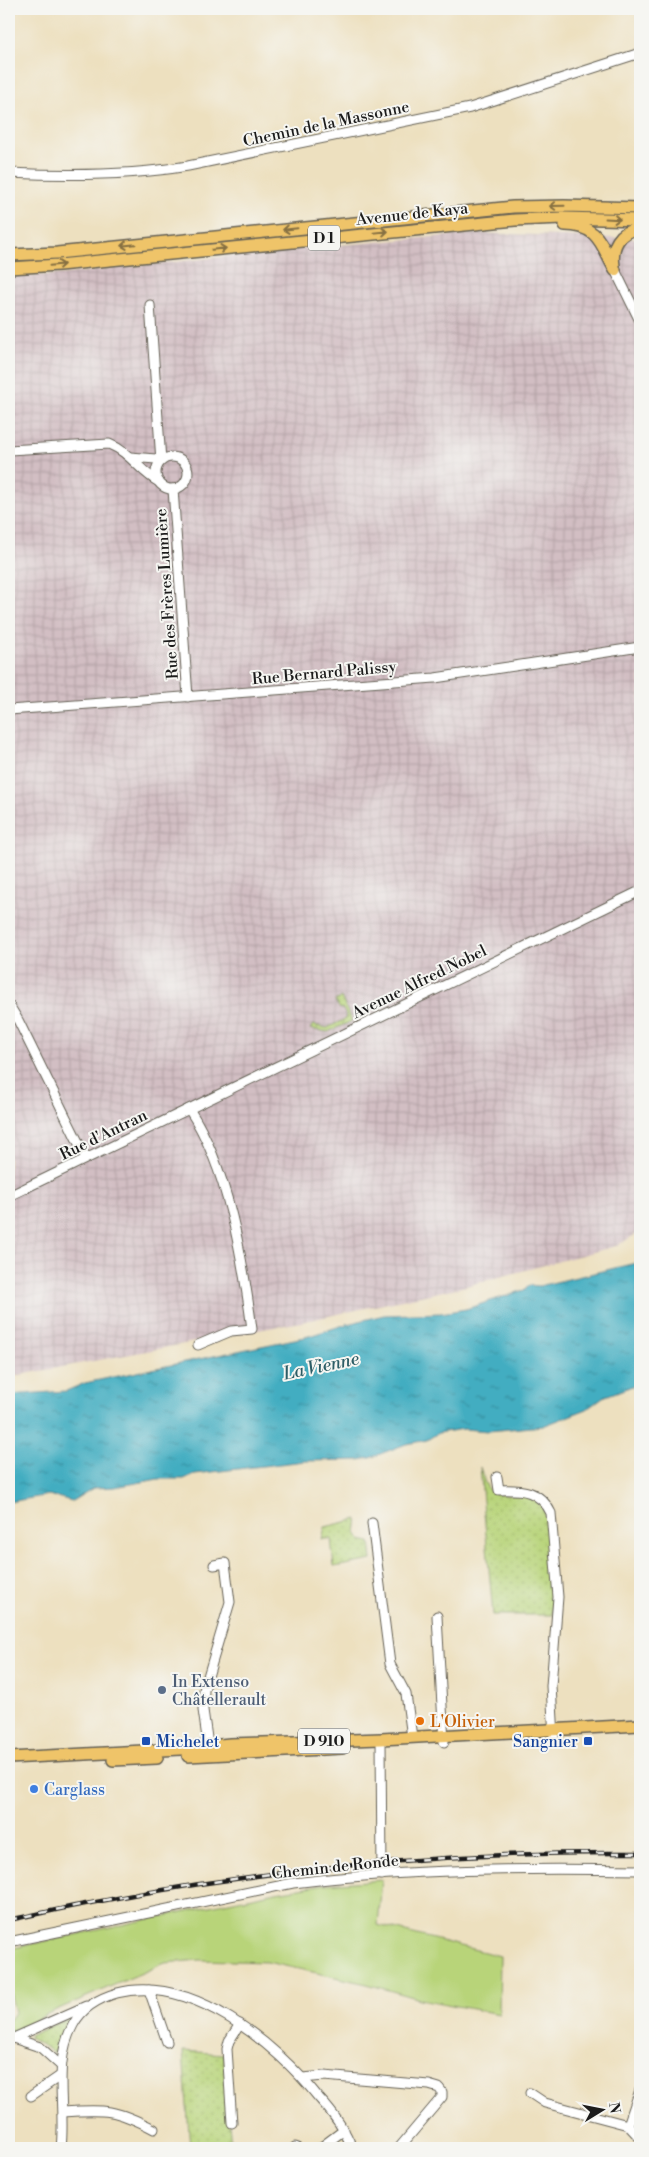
<svg xmlns="http://www.w3.org/2000/svg" width="649" height="2157" viewBox="0 0 649 2157" font-family="'Libre Bodoni',serif">
  <style>
    .industrial { fill: url(#industrial-grid) }
    .grass { fill: url(#grass-dots); stroke: #6a784a }
    .park { fill: #b8d479; stroke: #6a784a }
    .water { fill: url(#water-ripples); stroke: #2f646e }
    .lines { fill: none; stroke-linecap: round; stroke-linejoin: round }
    .minor-casing { stroke: #656155; stroke-width: 11 }
    .major-casing { stroke: #656155; stroke-width: 14 }
    .minor { stroke: #fff; stroke-width: 9 }
    .major { stroke: #efc469; stroke-width: 11 }
    .rail-casing { stroke: #1c1c1c; stroke-width: 4.5 }
    .rail { stroke: #f6f6f2; stroke-width: 2.5; stroke-dasharray: 8; stroke-linecap: butt }
    .oneway { stroke: #867042 }
    .service-dot { fill: #5c6f8a; stroke: #f6f6f2; stroke-width: 2 }
    .food-dot { fill: #e8710a; stroke: #f6f6f2; stroke-width: 2 }
    .transit-dot { fill: #1a4fb4; stroke: #f6f6f2; stroke-width: 2 }
    .shop-dot { fill: #3f7fe0; stroke: #f6f6f2; stroke-width: 2 }
    .labels { text-anchor: middle; stroke-width: 4; stroke-linejoin: round; paint-order: stroke }
    .shield { fill: #f6f6f2; stroke: #5d5d5c; stroke-width: 1 }
    .shield-label { font-size: 15px; font-weight: bold; fill: #1c1c1c }
    .street-label { font-size: 16px; fill: #1c1c1c; stroke: #f6f6f2 }
    .service-label { font-size: 16px; fill: #4e5e75; stroke: #f6f6f2; text-anchor: start }
    .food-label { font-size: 16px; fill: #c56008; stroke: #f6f6f2; text-anchor: start }
    .transit-label { font-size: 16px; fill: #164399; stroke: #f6f6f2; text-anchor: start }
    .shop-label { font-size: 16px; fill: #366cbe; stroke: #f6f6f2; text-anchor: start }
    .water-label { font-size: 18px; font-style: italic; fill: #2d5d66; stroke: #f6f6f2 }
  </style>
  <defs>
    <pattern id="industrial-grid" width="8" height="8" patternUnits="userSpaceOnUse" patternTransform="scale(1.25)"><rect width="8" height="8" fill="#d2bec3"/><path d="M0 4h8M4 0v8" fill="none" stroke="#b4a3a7"/></pattern>
    <pattern id="grass-dots" width="8" height="8" patternUnits="userSpaceOnUse" patternTransform="scale(1.25)"><rect width="8" height="8" fill="#b8d479"/><path d="M2 2h.1M6 6h.1" fill="none" stroke="#9eb568" stroke-width="1.8" stroke-linecap="round"/></pattern>
    <pattern id="water-ripples" width="26" height="14" patternUnits="userSpaceOnUse" patternTransform="scale(1.25)"><rect width="26" height="14" fill="#42adc1"/><path d="M2 4q2-2 4 0t4 0M15 11q2-2 4 0t4 0" fill="none" stroke="#368c9c"/></pattern>
  </defs>
  <rect width="100%" height="100%" fill="#f6f6f2"/>
  <filter id="ink" filterUnits="userSpaceOnUse"><feTurbulence type="fractalNoise" baseFrequency=".02" numOctaves="2"/><feDisplacementMap in="SourceGraphic" scale="10" xChannelSelector="R" yChannelSelector="G"/><feConvolveMatrix kernelMatrix="1 2 1 2 8 2 1 2 1" color-interpolation-filters="sRGB"/></filter>
  <filter id="wash" filterUnits="userSpaceOnUse"><feTurbulence type="fractalNoise" baseFrequency=".0096" numOctaves="4" result="noise"/><feDisplacementMap in="SourceGraphic" scale="20" xChannelSelector="R" yChannelSelector="G"/><feGaussianBlur stdDeviation="1.12" result="paint"/><feColorMatrix in="noise" values="0 0 0 0 0 0 0 0 0 0 0 0 0 0 0 0 0 1.4 0 .05"/><feComposite in="paint" operator="in"/></filter>
  <g filter="url(#wash)">
    <rect width="100%" height="100%" fill="#ede0bf"/>
    <!-- industrial -->
    <polygon class="industrial" points="480,233 640,239 640,1232 616,1246 462,1287 301,1322 9,1377 9,277 63,274 292,249"/>
    <!-- grass -->
    <g class="grass">
      <polygon points="341,997 352,1021 328,1032 310,1029 313,1025 327,1028 345,1019 346,1015 342,1008 340,1009 335,1001"/>
      <path d="M480,1467L485,1483L491,1493C512,1499 530,1488 545,1511L553,1582L552,1615H493Z"/>
      <polygon points="358,1519 356,1533 361,1540 370,1542 372,1560 334,1567 331,1539 322,1539 325,1527"/>
      <polygon points="69,2018 71,2020 58,2053 54,2053 46,2047 29,2038 29,2036"/>
      <polygon points="183,2051 224,2054 231,2148 190,2148"/>
    </g>
    <!-- park -->
    <polygon class="park" points="382,1880 378,1925 500,1956 499,2014 420,1999 367,1984 267,1962 200,1960 165,1963 47,2014 9,2036 9,2021 15,2012 9,1988 9,1949 276,1892 325,1884"/>
    <!-- water -->
    <polygon class="water" points="640,1262 640,1383 603,1397 587,1409 543,1426 488,1431 464,1429 438,1433 427,1440 406,1444 370,1458 359,1460 305,1461 195,1474 184,1479 158,1479 115,1487 93,1488 72,1501 49,1495 9,1502 9,1395 66,1391 85,1383 309,1336 347,1324 384,1315 441,1313 466,1309 524,1290 529,1285 539,1286"/>
  </g>
  <g filter="url(#ink)">
    <g class="lines">
      <defs>
        <g id="minor">
          <path d="M9,173C69,176 128,176 188,166L470,108L640,53"/>
          <polyline points="615,270 640,321"/>
          <path d="M9,450L109,444C130,452 140,472 159,482"/>
          <polyline points="130,457 156,459 161,461 150,305"/>
          <circle cx="172" cy="473" r="16"/>
          <polyline points="173,489 188,697"/>
          <polyline points="9,710 435,678 640,647"/>
          <polyline points="9,1005 18,1020 86,1158"/>
          <path d="M189,1109C228,1168 243,1260 252,1329L231,1331L198,1345"/>
          <polyline points="9,1196 640,891"/>
          <path d="M497,1477L499,1490C522,1489 540,1490 551,1513L558,1597L551,1686L554,1737"/>
          <polyline points="372,1523 390,1664 406,1694 412,1737"/>
          <polyline points="437,1616 444,1742"/>
          <polyline points="381,1739 382,1875"/>
          <polyline points="209,1752 203,1710 204,1690 230,1602 225,1563 214,1565"/>
          <path d="M9,1942L293,1883C408,1869 525,1868 640,1870"/>
          <polyline points="149,1990 167,2042"/>
          <polyline points="13,2038 40,2047 60,2065"/>
          <polyline points="9,2040 86,2006"/>
          <polyline points="303,2078 324,2076 429,2085 439,2088 442,2092 442,2097 399,2148"/>
          <polyline points="530,2093 545,2103 628,2125 640,2090"/>
          <polyline points="31,2096 60,2076"/>
          <path d="M63,2112C106,2109 115,2109 154,2129"/>
          <polyline points="232,2123 227,2049 229,2041 240,2024"/>
          <polyline points="628,2125 640,2138"/>
          <polyline points="295,2147 298,2148"/>
          <path d="M61,2148C66,2107 52,2064 73,2025C82,2008 99,1998 117,1993C192,1974 276,2044 319,2098C333,2113 345,2129 352,2148"/>
          <polyline points="320,2148 344,2130"/>
        </g>
        <g id="major">
          <path d="M565,225C599,225 601,245 615,270"/>
          <polyline points="9,255 57,253 513,207 564,206 640,208"/>
          <path d="M614,266C611,246 619,231 640,228"/>
          <polyline points="9,268 59,265 515,220 563,218 640,220"/>
          <polyline points="188,1756 342,1748"/>
          <polyline points="9,1758 181,1749 230,1744 381,1739 640,1725"/>
          <polyline points="113,1760 157,1758"/>
        </g>
      </defs>
      <!-- minor casing -->
      <use href="#minor" class="minor-casing"/>
      <!-- major casing -->
      <use href="#major" class="major-casing"/>
      <!-- minor -->
      <use href="#minor" class="minor"/>
      <!-- major -->
      <use href="#major" class="major"/>
      <defs>
        <path id="rail" d="M9,1920C217,1873 427,1851 640,1853"/>
      </defs>
      <!-- rail casing -->
      <use href="#rail" class="rail-casing"/>
      <!-- rail -->
      <use href="#rail" class="rail"/>
    </g>
    <!-- one-way arrows -->
    <defs><path id="oneway-shaft" d="M-6 0H5M1.5-3L5.5 0L1.5 3" fill="none" stroke-width="1.6" stroke-linecap="round" stroke-linejoin="round" transform="scale(1.25)"/></defs>
    <g class="oneway">
      <use href="#oneway-shaft" transform="translate(557 206) rotate(179)"/>
      <use href="#oneway-shaft" transform="translate(613 219) rotate(3)"/>
      <use href="#oneway-shaft" transform="translate(290 229) rotate(174)"/>
      <use href="#oneway-shaft" transform="translate(381 232) rotate(-6)"/>
      <use href="#oneway-shaft" transform="translate(128 245) rotate(174)"/>
      <use href="#oneway-shaft" transform="translate(219 249) rotate(-6)"/>
      <use href="#oneway-shaft" transform="translate(57 265) rotate(-5)"/>
    </g>
  </g>
  <!-- markers -->
  <circle class="service-dot" cx="162" cy="1690" r="5"/>
  <circle class="food-dot" cx="420" cy="1721" r="5"/>
  <g class="transit-dot">
    <rect x="141" y="1736" width="10" height="10" rx="2.5"/>
    <rect x="583" y="1736" width="10" height="10" rx="2.5"/>
  </g>
  <circle class="shop-dot" cx="34" cy="1789" r="5"/>
  <g class="labels">
    <!-- shield labels -->
    <g class="shield">
      <rect x="308" y="225.5" width="32" height="25" rx="4"/>
      <rect x="298" y="1728.5" width="52" height="25" rx="4"/>
    </g>
    <g class="shield-label">
      <text x="324" y="243">D 1</text>
      <text x="324" y="1746">D 910</text>
    </g>
    <!-- street labels -->
    <g class="street-label">
      <text transform="translate(326 123) rotate(-12)" y="6">Chemin de la Massonne</text>
      <text transform="translate(412 213) rotate(-6)" y="6">Avenue de Kaya</text>
      <text transform="translate(166 594) rotate(-94)" y="6">Rue des Frères Lumière</text>
      <text transform="translate(324 672) rotate(-5)" y="6">Rue Bernard Palissy</text>
      <text transform="translate(419 981) rotate(-26)" y="6">Avenue Alfred Nobel</text>
      <text transform="translate(103 1134) rotate(-26)" y="6">Rue d'Antran</text>
      <text transform="translate(335 1866) rotate(-6)" y="6">Chemin de Ronde</text>
    </g>
    <!-- service labels -->
    <g class="service-label">
      <text x="172" y="1687">In Extenso<tspan x="172" dy="18">Châtellerault</tspan></text>
    </g>
    <!-- food labels -->
    <g class="food-label">
      <text x="430" y="1727">L'Olivier</text>
    </g>
    <!-- transit labels -->
    <g class="transit-label">
      <text x="156" y="1747">Michelet</text>
      <text x="578" y="1747" text-anchor="end">Sangnier</text>
    </g>
    <!-- shop labels -->
    <g class="shop-label">
      <text x="44" y="1795">Carglass</text>
    </g>
    <!-- water labels -->
    <g class="water-label">
      <text transform="translate(321 1366) rotate(-12)" y="6">La Vienne</text>
    </g>
  </g>
  <!-- margin -->
  <rect width="649" height="2157" fill="none" stroke="#f6f6f2" stroke-width="30"/>
  <!-- north arrow -->
  <g transform="translate(602 2110) rotate(80)" stroke="#f6f6f2" stroke-width="4" paint-order="stroke">
  <path d="M0-4L9 19L0 12L-9 19Z" fill="#1c1c1c"/>
  <text y="-8" font-size="14" font-weight="bold" text-anchor="middle" fill="#1c1c1c">N</text>
  </g>
</svg>
